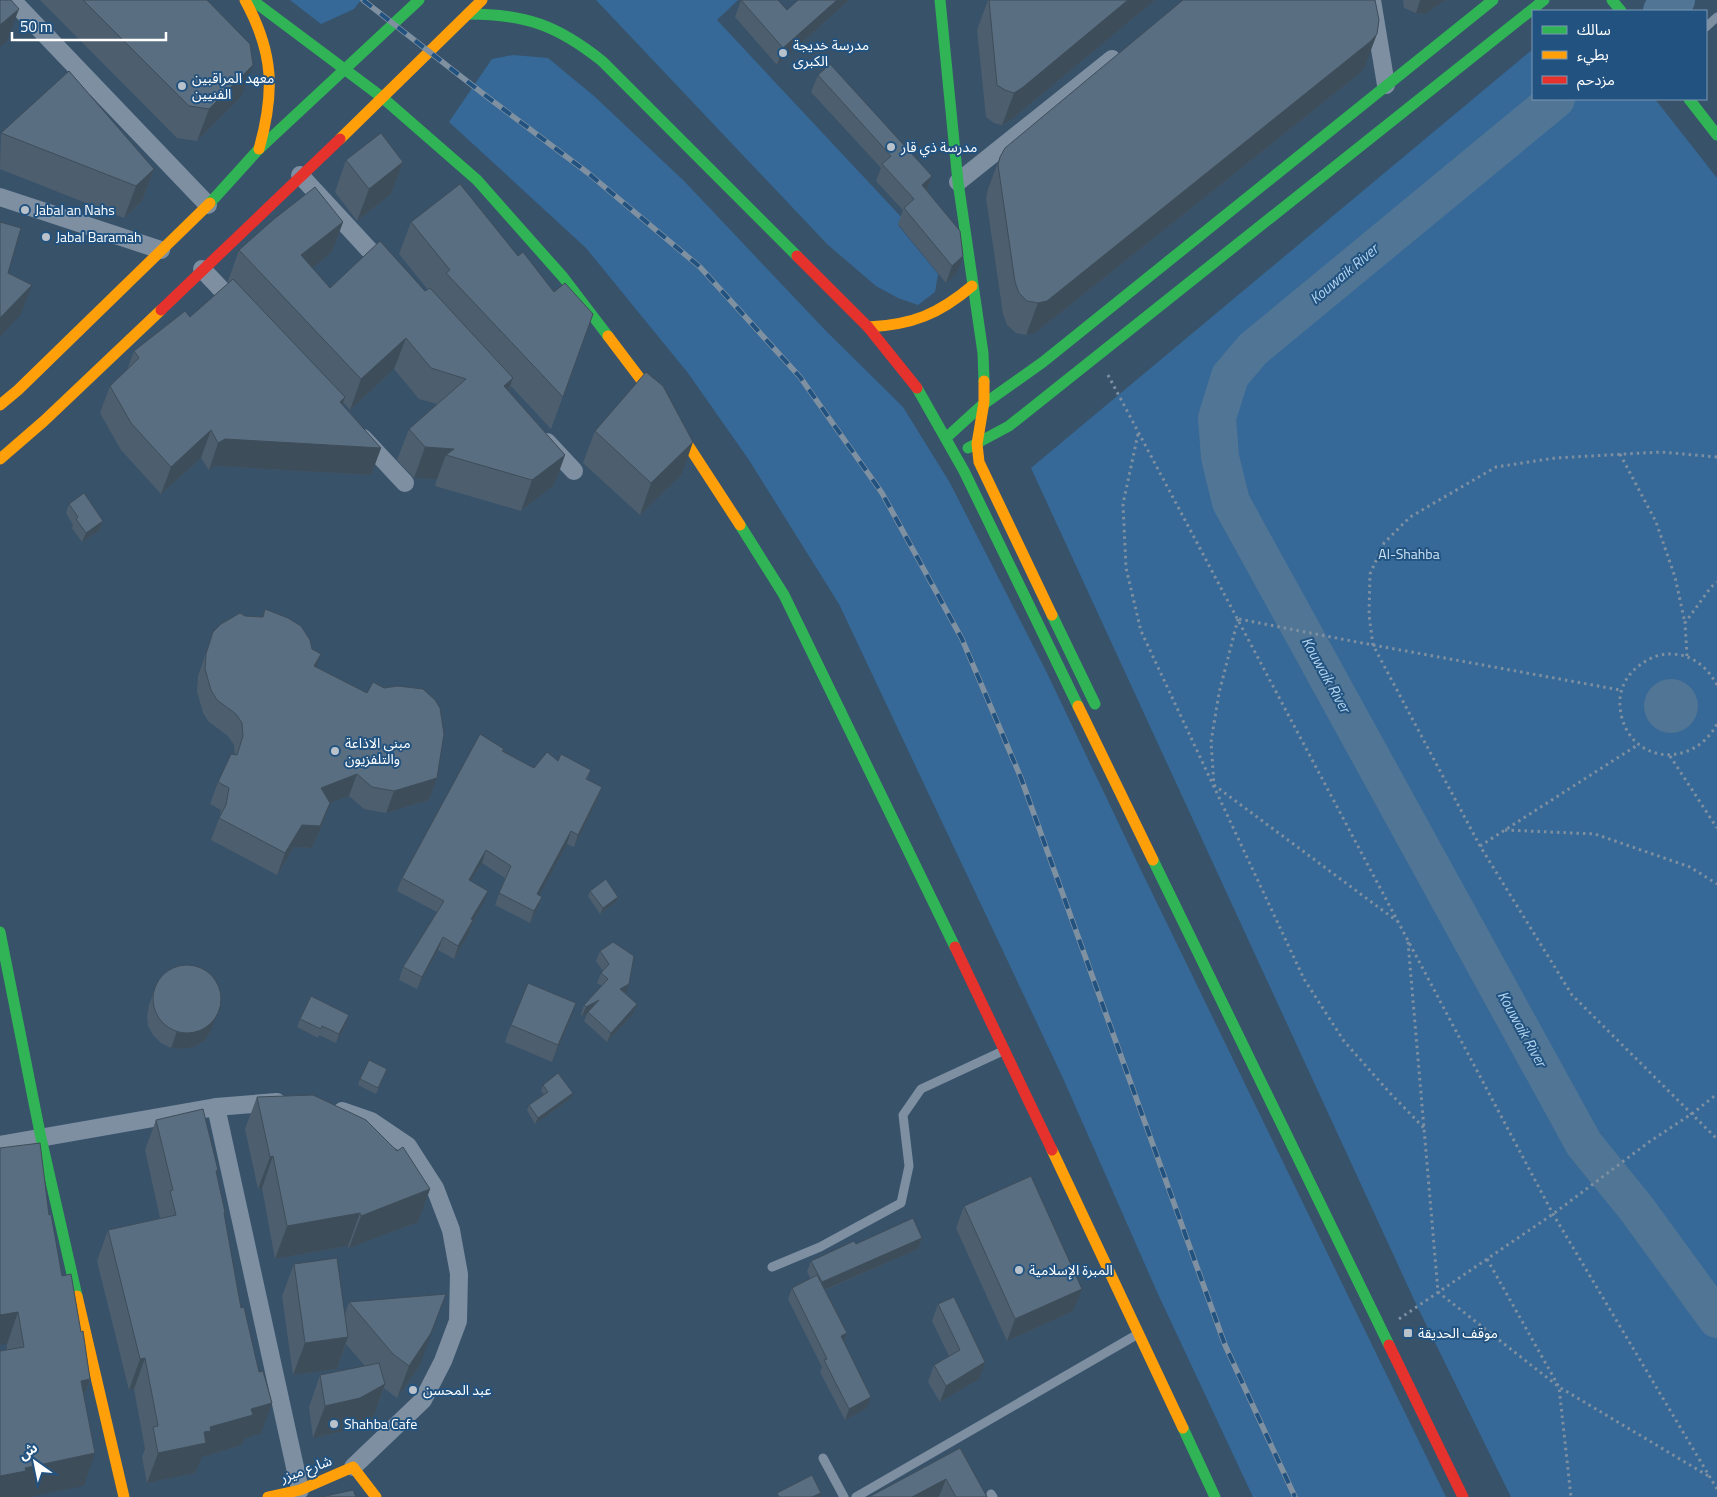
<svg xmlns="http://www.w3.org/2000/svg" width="1717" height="1497" viewBox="0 0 1717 1497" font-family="'Titillium Web','Noto Sans Arabic',sans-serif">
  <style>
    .green { fill: #366997 }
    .water { fill: #517595 }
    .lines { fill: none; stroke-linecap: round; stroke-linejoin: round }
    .river { stroke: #517595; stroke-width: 38 }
    .path { stroke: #7d8fa1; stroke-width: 3; stroke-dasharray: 2.5 4; stroke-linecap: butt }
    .lane { stroke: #7d8fa1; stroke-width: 9 }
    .street { stroke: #7d8fa1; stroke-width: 18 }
    .fast { stroke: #30b455; stroke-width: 11 }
    .slow { stroke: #ff9f0a; stroke-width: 11 }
    .jam { stroke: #e5322d; stroke-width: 11 }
    .rail-casing { stroke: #7f90a1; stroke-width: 5.5 }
    .rail { stroke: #225380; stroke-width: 4; stroke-dasharray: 11; stroke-linecap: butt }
    .wall { fill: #4d5f6e }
    .shaded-wall { fill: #3e4d5a }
    .building { fill: #596e80; stroke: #3e4d5a }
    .poi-dot { fill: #b9c2cb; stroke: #225380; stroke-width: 2 }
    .labels { text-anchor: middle; stroke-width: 4; stroke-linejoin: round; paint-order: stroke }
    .poi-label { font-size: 14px; fill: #fff; stroke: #225380; text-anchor: start }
    .park-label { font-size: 14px; fill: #cce2f5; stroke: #225380 }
    .street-label { font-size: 14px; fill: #fff; stroke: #225380 }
    .water-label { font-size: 15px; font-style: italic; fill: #b3d4ef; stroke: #225380 }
  </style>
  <rect width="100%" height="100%" fill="#38526a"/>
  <!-- green -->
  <g class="green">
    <polygon points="290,0 361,0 354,9 321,24"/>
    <polygon points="596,0 738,0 717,20 904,220 898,225 938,274 935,292 918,305 898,298 876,286 827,244"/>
    <polygon points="1533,49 1533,99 1655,99 1717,178 1717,1497 1511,1497 1417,1306 1031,468"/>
    <polygon points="513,55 548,58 594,96 684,181 826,331 903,407 950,483 1046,671 1138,864 1446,1497 1253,1497 1158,1294 1062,1076 839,604 749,460 688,373 586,248 449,122 492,59"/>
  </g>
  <!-- water -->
  <circle class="water" cx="1671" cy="706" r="27"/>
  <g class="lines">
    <!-- river -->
    <g class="river">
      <polyline points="1662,11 1676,0"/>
      <polyline points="1556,99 1253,349 1230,376 1217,418 1220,457 1231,502 1584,1144 1636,1208 1717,1319"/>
    </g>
    <!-- path -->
    <g class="path">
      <polyline points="1108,375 1553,1214 1717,1489"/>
      <polyline points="1138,434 1123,504 1126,568 1141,631 1304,979 1344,1041 1389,1092 1424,1128"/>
      <polyline points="1620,454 1656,522 1675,577 1685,623"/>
      <polyline points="1717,457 1661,452 1555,458 1496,467 1410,517 1384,543 1370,574 1369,615 1373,645 1480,846 1572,995 1717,1139"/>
      <polyline points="1238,619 1219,693 1211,742 1214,785 1397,921"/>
      <polyline points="1239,619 1362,643 1620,690"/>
      <polyline points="1687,656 1685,623 1711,587 1717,582"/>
      <path d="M1717,685C1708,668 1693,655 1673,654C1658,653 1645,660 1635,669C1624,679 1619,692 1620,706C1624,762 1691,772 1717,724"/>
      <polyline points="1670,756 1717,828"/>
      <polyline points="1505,830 1595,834 1690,867 1717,884"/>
      <polyline points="1480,846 1639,744"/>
      <polyline points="1408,942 1438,1292 1559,1387 1710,1477"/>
      <polyline points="1487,1259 1559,1387 1571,1497"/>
      <polyline points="1399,1319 1553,1214 1649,1142 1693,1113 1717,1094"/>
    </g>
    <!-- lane -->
    <g class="lane">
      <polyline points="1706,27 1717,17"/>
      <polyline points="772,1267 820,1247 901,1203 909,1166 903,1115 921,1089 1005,1050"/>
      <polyline points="823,1458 844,1497"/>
      <polyline points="991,1494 993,1497"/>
      <polyline points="856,1497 1138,1334"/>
    </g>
    <!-- street -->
    <g class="street">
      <polyline points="12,0 208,205"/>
      <polyline points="1372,0 1386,85"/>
      <polyline points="300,175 385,267"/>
      <polyline points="958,182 1112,59"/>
      <polyline points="0,197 161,250"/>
      <polyline points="202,269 238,307"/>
      <polyline points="363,438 405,483"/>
      <polyline points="547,442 574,471"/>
      <polyline points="216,1107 300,1490"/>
      <polyline points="342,1111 371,1121 408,1146 435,1188 451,1230 459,1274 458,1321 443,1361 423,1400 353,1467"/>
      <polyline points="0,1145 216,1107 277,1102"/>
    </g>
    <!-- fast -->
    <g class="fast">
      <polyline points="252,0 383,98 477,180 563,277 608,336"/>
      <polyline points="940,0 958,182 983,353 984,381"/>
      <polyline points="1612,0 1621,11"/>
      <path d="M468,14C525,14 557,25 602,61L797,256"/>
      <polyline points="1689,99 1717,135"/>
      <polyline points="210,203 258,150 419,0"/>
      <polyline points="917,388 964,471 1078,706"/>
      <polyline points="947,437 981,406 1043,362 1493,0"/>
      <polyline points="968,448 1009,426 1544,0"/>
      <polyline points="740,525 784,595 955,947"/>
      <polyline points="1052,615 1095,704"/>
      <polyline points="1153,860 1389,1345"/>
      <polyline points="0,932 41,1138 77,1296"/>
      <polyline points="1183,1428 1215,1497"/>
    </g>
    <!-- slow -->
    <g class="slow">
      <path d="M245,0C274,53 275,92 259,149"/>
      <polyline points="340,139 482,0"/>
      <path d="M868,327C912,325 939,314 972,286"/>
      <polyline points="608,336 673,422 740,525"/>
      <polyline points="984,381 984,402 977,444 979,462 1052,615"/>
      <polyline points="0,405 18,390 210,203"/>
      <polyline points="0,459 44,421 161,310"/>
      <polyline points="1078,706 1153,860"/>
      <polyline points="1052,1150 1183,1428"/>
      <polyline points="77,1296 124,1497"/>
      <polyline points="268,1497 300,1490 353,1467 376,1497"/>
    </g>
    <!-- jam -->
    <g class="jam">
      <polyline points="797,256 868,327 917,388"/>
      <polyline points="161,310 340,139"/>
      <polyline points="955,947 1052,1150"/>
      <polyline points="1389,1345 1463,1497"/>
    </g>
    <defs>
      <polyline id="rail" points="363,0 486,96 588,173 700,267 800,377 882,493 962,639 1021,778 1225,1345 1295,1497"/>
    </defs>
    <!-- rail casing -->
    <use href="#rail" class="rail-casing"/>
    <!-- rail -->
    <use href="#rail" class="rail"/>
  </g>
  <!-- wall -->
  <g class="wall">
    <polygon points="40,0 207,0 241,97 197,141 177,138"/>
    <polygon points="741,0 787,10 849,0 777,65 735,17"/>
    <polygon points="988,0 1155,0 1011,120 1002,125 994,123 986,117 977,30"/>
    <polygon points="1403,0 1445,0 1426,14 1416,13 1404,8"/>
    <polygon points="1365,66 1360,73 1035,333 1026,335 1016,333 1007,325 1003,314 986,198 988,189 1000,157"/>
    <polygon points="818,75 932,176 927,190 957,273 946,283 898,224 903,210 876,181 881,168 811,92"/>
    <polygon points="1,133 154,169 142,201 124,218 0,169"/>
    <polygon points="346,160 403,162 391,194 357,221 335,192"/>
    <polygon points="343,222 332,252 312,268 330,288 425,291 428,290 399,254 411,222 518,256 554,292 593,314 551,429 511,386 509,391 565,455 554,485 521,511 435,486 437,479 414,478 397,460 409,429 437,404 419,399 394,369 350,410 343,402 342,405 381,448 371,475 215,466 209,470 201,458 161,494 121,450 100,413 110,386 127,370 134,351 190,317 229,283 228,281 239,250"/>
    <polygon points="595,431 682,474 640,515 583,463"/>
    <polygon points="69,504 103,521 99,531 82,542 72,528 73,525 66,513"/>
    <polygon points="265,609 312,649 321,654 316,667 437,778 429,800 386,813 364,809 349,796 330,803 322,825 312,848 294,847 277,875 211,840 220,816 221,810 210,804 218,782 235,755 234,745 228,736 209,722 203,713 197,691 198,676 213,632 245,616 262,617"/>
    <polygon points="504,749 503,751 534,768 558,761 591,770 587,780 602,787 597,800 574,847 567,844 539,895 542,897 537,909 530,923 495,905 505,878 482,863 471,881 483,904 473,921 469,933 454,959 438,950 417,989 399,980 403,967 437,912 397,891 402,878"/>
    <polygon points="590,891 618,897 616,902 600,914 588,896"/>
    <polygon points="613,942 626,994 637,1004 633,1014 607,1042 584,1021 587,1014 582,1016 581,1014 584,1005 602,986 597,983 601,973 603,971 596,961 600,951"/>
    <polygon points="155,989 211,1031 204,1041 194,1047 183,1049 171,1048 161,1043 153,1035 148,1026 147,1016 149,1005"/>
    <polygon points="349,1015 346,1024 336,1043 319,1035 318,1038 297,1027 300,1019"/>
    <polygon points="570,1020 552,1062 505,1042 511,1025"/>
    <polygon points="385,1074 376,1094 358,1085 360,1079"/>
    <polygon points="543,1085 571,1098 535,1124 527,1110 529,1105 544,1094 541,1091"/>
    <polygon points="257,1097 430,1189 418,1222 349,1248 348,1246 275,1259 262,1188 258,1189 245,1129"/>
    <polygon points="156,1120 217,1174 224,1215 261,1434 245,1438 242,1445 202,1457 195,1473 147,1483 142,1457 145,1449 134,1389 129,1390 97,1261 108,1230 160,1218 145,1150"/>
    <polygon points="964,1206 1073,1311 1007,1341 956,1228"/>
    <polygon points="49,1215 62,1276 90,1379 84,1397 84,1486 7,1350 7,1344"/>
    <polygon points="922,1238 918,1249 825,1290 847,1333 844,1342 867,1408 845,1420 820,1372 822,1367 788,1299 792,1288 811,1279 807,1272 811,1261 856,1244"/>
    <polygon points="294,1264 345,1314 349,1302 420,1365 397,1398 384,1388 374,1416 348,1430 313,1438 309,1407 320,1375 365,1366 346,1344 337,1369 293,1375 282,1296"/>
    <polygon points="938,1304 979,1379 940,1402 928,1382 934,1365 949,1356 932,1321"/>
    <polygon points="960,1448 987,1497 869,1497"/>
  </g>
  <!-- shaded-wall -->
  <g class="shaded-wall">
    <polygon points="837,0 849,0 777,65 783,48"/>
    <polygon points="1128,0 1155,0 1011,120 1002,125 1014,93"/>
    <polygon points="1420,0 1445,0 1426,14 1416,13"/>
    <polygon points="19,9 7,41 0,47 0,25"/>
    <polygon points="1377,34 1365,66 1360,73 1035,333 1026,335 1038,303"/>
    <polygon points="253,65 241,97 197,141 209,109"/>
    <polygon points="403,162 391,194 357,221 369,189"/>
    <polygon points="154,169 142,201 124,218 136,186"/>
    <polygon points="932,176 926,193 922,185"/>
    <polygon points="343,222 332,252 290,286 301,255"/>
    <polygon points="963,256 957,273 946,283 952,266"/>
    <polygon points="32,285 21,314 0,337 0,318"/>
    <polygon points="406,338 394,369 350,410 361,379"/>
    <polygon points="513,378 502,409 504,386"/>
    <polygon points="345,397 335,424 340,402"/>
    <polygon points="211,430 201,458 161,494 171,467"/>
    <polygon points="225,439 381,448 371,475 215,466 209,470 218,443"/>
    <polygon points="693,442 682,474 640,515 651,483"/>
    <polygon points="425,447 454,449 446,455 437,479 414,478"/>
    <polygon points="565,455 554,485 521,511 532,480"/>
    <polygon points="103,521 99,531 82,542 86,533"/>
    <polygon points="321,654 313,676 314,666"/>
    <polygon points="357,774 349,796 330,803 322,825 312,848 294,847 277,875 285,853 321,788"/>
    <polygon points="437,778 429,800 386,813 394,791"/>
    <polygon points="602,787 597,800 574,847 578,835"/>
    <polygon points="571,831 567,844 533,907 537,894"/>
    <polygon points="486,850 482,863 464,892 469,880"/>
    <polygon points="488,891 483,904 473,921 469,933 454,959 458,946 471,919"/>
    <polygon points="542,897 537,909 530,923 534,911"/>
    <polygon points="618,897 616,902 600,914 603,908"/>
    <polygon points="443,937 438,950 417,989 422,977"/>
    <polygon points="629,984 626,994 620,989"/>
    <polygon points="599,1000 588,1012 587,1014 582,1016 586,1007"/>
    <polygon points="576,1003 570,1020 552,1062 558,1045"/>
    <polygon points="637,1004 633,1014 607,1042 611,1033"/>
    <polygon points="217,1014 211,1031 204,1041 194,1047 183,1049 171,1048 177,1031"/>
    <polygon points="349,1015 346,1024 336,1043 339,1034"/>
    <polygon points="573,1093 571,1098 535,1124 538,1118"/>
    <polygon points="273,1156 262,1188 258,1189 270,1157"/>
    <polygon points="430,1189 418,1222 349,1248 361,1216"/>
    <polygon points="360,1213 348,1246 275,1259 287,1226"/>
    <polygon points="922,1238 918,1249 817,1293 822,1282"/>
    <polygon points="1082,1289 1073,1311 1007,1341 1015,1319"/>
    <polygon points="446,1294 420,1365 397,1398 409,1366"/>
    <polygon points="18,1312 7,1344 0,1345 0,1315"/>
    <polygon points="847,1333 843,1344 841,1336"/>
    <polygon points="348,1337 337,1369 293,1375 305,1343"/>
    <polygon points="145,1358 134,1389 129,1390 140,1359"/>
    <polygon points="985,1362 979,1379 940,1402 946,1386"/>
    <polygon points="90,1379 79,1411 81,1381"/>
    <polygon points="385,1384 374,1416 348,1430 313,1438 325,1406"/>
    <polygon points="871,1397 867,1408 845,1420 849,1409"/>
    <polygon points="272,1403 261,1434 245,1438 242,1445 202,1457 195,1473 147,1483 158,1453 204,1432 210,1427 251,1409"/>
    <polygon points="95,1453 84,1486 29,1497 0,1497 0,1476 25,1468"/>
    <polygon points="946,1479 939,1497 912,1497"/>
    <polygon points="821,1493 819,1497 812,1497"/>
  </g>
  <!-- building -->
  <g class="building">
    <polygon points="0,0 11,0 19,9 0,25"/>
    <polygon points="83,0 207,0 250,44 253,65 209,109 189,106"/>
    <polygon points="741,0 778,0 787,10 798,0 837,0 783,48"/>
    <polygon points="989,0 1128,0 1022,88 1014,93 1005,90 997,85"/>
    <polygon points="1183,0 1375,0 1379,20 1377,34 1371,41 1047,301 1038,303 1027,301 1019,293 1015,282 998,165 1000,157 1005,148"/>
    <polygon points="830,64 932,176 922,185 960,231 963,256 952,266 904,208 914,199 882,164 891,156 818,75"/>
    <polygon points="69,71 154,169 136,186 1,133"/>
    <polygon points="381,133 403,162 369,189 346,160"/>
    <polygon points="460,184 518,256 523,252 554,292 565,283 593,314 563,397 446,273 450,270 411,222"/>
    <polygon points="315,187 343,222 301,255 330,288 380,241 425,291 430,288 513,378 504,386 565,455 532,480 446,455 454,449 425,447 409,429 466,379 431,368 406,338 361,379 239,250 274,219"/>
    <polygon points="0,222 21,228 8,273 32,285 0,318"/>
    <polygon points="233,279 345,397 340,402 381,448 225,439 218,443 211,430 171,467 131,423 110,386 139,358 134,351 185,311 190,317"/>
    <polygon points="646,372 663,386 693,442 651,483 595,431"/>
    <polygon points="84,493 103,521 86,533 76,519 78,517 69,504"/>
    <polygon points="265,609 288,618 301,626 310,640 312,649 321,654 314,666 367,693 373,682 384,688 398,686 423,689 435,700 440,708 444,734 437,778 394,791 372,787 357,774 321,788 330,803 320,826 302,825 285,853 219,818 226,805 229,788 218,782 231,754 237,755 243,736 242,723 236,714 217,700 211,690 205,669 206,654 213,632 221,624 240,613 245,616 263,617"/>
    <polygon points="480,734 504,749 502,751 534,768 547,752 558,761 561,754 591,770 586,779 602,787 578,835 571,831 537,894 542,897 534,911 499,893 511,866 486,850 469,880 488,891 471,919 473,920 458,946 443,937 422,977 403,967 444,901 402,878"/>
    <polygon points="606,879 618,897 603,908 590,891"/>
    <polygon points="613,942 634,956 629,984 620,989 637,1004 611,1033 588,1012 599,1000 586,1007 584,1005 608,979 601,973 609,964 600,951"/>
    <circle cx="187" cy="999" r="34"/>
    <polygon points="528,983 576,1003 558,1045 511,1025"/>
    <polygon points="311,996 349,1015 339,1034 322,1026 321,1029 300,1019"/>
    <polygon points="369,1060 387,1069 378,1088 360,1079"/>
    <polygon points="558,1073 573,1093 538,1118 529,1105 548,1092 543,1085"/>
    <polygon points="313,1095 366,1120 397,1151 403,1147 430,1189 361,1216 360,1213 287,1226 273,1156 270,1157 257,1097"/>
    <polygon points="203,1109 218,1170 216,1171 225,1212 224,1213 241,1308 244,1307 259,1372 263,1371 272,1403 251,1409 253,1415 210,1427 211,1431 204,1432 206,1443 158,1453 153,1427 158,1426 145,1358 140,1359 108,1230 176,1215 170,1191 173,1190 156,1120"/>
    <polygon points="40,1143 49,1215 51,1214 62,1276 71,1274 81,1332 83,1331 90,1379 81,1381 95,1453 25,1468 26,1471 0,1476 0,1351 24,1347 18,1312 0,1315 0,1148"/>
    <polygon points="1031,1176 1082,1289 1015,1319 964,1206"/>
    <polygon points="913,1218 922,1238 822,1282 811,1261 854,1241 856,1244"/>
    <polygon points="337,1258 348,1337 305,1343 294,1264"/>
    <polygon points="817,1275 847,1333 841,1336 871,1397 849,1409 824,1360 827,1359 792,1288"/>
    <polygon points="446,1294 431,1333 409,1366 393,1354 349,1302"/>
    <polygon points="954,1297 985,1362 946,1386 934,1365 960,1350 938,1304"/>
    <polygon points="379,1363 385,1384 360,1398 325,1406 320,1375"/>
    <polygon points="960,1448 987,1497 956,1497 946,1479 912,1497 869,1497"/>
    <polygon points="812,1475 821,1493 812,1497 779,1497 777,1493"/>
    <polygon points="353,1490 356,1497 321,1497"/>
  </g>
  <!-- markers -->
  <g class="poi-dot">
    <circle cx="783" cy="53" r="5"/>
    <circle cx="182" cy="86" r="5"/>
    <circle cx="891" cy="147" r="5"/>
    <circle cx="25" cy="210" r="5"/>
    <circle cx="46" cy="237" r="5"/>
    <circle cx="335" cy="751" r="5"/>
    <circle cx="1019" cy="1270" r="5"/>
    <rect x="1403" y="1328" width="10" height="10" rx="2.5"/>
    <circle cx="413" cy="1390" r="5"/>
    <circle cx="334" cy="1424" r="5"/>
  </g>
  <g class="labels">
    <!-- poi labels -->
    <g class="poi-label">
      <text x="793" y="50">مدرسة خديجة<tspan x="793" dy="16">الكبرى</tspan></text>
      <text x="192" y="83">معهد المراقبين<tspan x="192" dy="16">الفنيين</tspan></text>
      <text x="901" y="152">مدرسة ذي قار</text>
      <text x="35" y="215">Jabal an Nahs</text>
      <text x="56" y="242">Jabal Baramah</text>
      <text x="345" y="748">مبنى الاذاعة<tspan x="345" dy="16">والتلفزيون</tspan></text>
      <text x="1029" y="1275">المبرة الإسلامية</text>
      <text x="1418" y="1338">موقف الحديقة</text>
      <text x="423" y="1395">عبد المحسن</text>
      <text x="344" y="1429">Shahba Cafe</text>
    </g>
    <!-- park labels -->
    <g class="park-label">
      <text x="1409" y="559">Al-Shahba</text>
    </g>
    <!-- street labels -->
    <g class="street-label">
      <text transform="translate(306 1469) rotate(-20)" y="5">شارع ميزر</text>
    </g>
    <!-- water labels -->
    <g class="water-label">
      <text transform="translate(1344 274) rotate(-40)" y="5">Kouwaik River</text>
      <text transform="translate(1326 675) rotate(61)" y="5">Kouwaik River</text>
      <text transform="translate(1522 1029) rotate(61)" y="5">Kouwaik River</text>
    </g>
  </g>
  <!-- legend -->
  <rect x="1532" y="10" width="175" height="90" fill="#225380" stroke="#7a98b3"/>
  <rect x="1542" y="26" width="25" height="8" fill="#30b455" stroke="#7a98b3"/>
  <text x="1577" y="35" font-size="15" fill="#ffffff">سالك</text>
  <rect x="1542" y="51" width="25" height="8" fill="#ff9f0a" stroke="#7a98b3"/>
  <text x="1577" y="60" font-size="15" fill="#ffffff">بطيء</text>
  <rect x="1542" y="76" width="25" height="8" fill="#e5322d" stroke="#7a98b3"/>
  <text x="1577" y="85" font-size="15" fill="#ffffff">مزدحم</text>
  <!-- north arrow -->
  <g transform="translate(35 1462) rotate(327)" stroke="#225380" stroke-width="4" paint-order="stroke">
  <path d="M0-4L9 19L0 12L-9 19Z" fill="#ffffff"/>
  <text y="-8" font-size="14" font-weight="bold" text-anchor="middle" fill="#ffffff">ش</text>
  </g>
  <!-- scale -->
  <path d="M12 32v8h154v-8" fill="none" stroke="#ffffff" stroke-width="2.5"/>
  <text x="20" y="32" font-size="15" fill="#ffffff" stroke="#225380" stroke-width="4" paint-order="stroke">50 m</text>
</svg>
